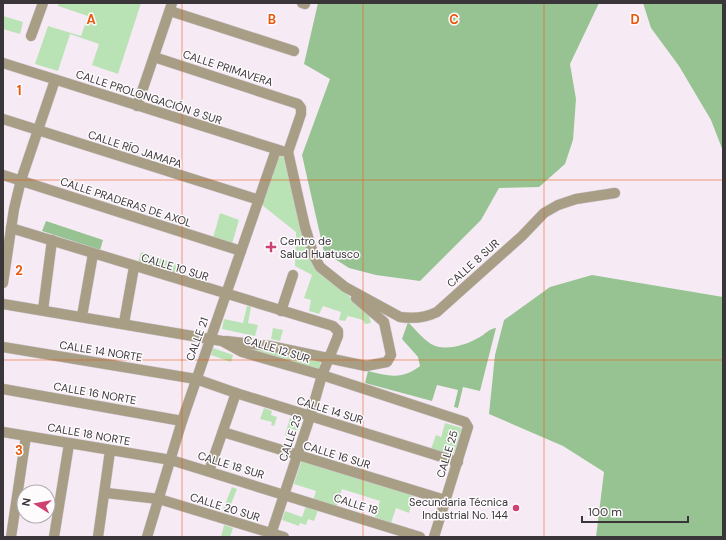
<svg xmlns="http://www.w3.org/2000/svg" width="726" height="540" viewBox="0 0 726 540" font-family="'DM Sans',sans-serif">
  <style>
    .green { fill: #b9e3b4 }
    .forest { fill: #97c393 }
    .lines { fill: none; stroke-linecap: round; stroke-linejoin: round }
    .minor-casing { stroke: #d0c7cf; stroke-width: 11 }
    .minor { stroke: #a79e85; stroke-width: 10 }
    .grid { fill: none; stroke: #e8590c; stroke-width: 1; stroke-opacity: 0.55 }
    .poi-dot { fill: #ce4273; stroke: #fefbfd; stroke-width: 1.5 }
    .labels { text-anchor: middle; stroke-width: 3; stroke-linejoin: round; paint-order: stroke }
    .street-label { font-size: 11px; fill: #393539; stroke: #fefbfd }
    .poi-label { font-size: 11px; fill: #393539; stroke: #fefbfd; text-anchor: start }
    .grid-label { font-size: 13px; text-anchor: middle; font-weight: bold; fill: #e8590c; stroke: #fefbfd; stroke-width: 3; stroke-linejoin: round; paint-order: stroke }
  </style>
  <rect width="100%" height="100%" fill="#f6ebf5"/>
  <!-- green -->
  <g class="green">
    <polygon points="59,3 141,3 118,74 92,65 99,44 70,34 58,71 35,64 48,26 81,36 88,16 58,6"/>
    <polygon points="3,16 23,22 20,34 3,29"/>
    <polygon points="283,156 311,257 342,290 368,313 371,323 365,324 363,320 348,316 345,321 339,320 341,312 323,306 319,314 309,311 311,300 304,298 312,275 295,266 296,232 262,205 276,157"/>
    <polygon points="220,213 239,220 232,244 213,238"/>
    <polygon points="141,252 178,264 174,275 138,262"/>
    <polygon points="247,306 251,307 248,323 258,325 255,336 222,329 224,319 243,323"/>
    <polygon points="273,328 283,330 280,341 271,339"/>
    <polygon points="247,346 321,361 319,370 239,347"/>
    <polygon points="213,348 233,355 231,362 211,355"/>
    <polygon points="264,408 272,411 271,415 277,417 274,426 271,425 272,422 260,419"/>
    <polygon points="290,418 301,421 295,438 285,435"/>
    <polygon points="445,423 462,428 453,456 431,449 436,435 441,437"/>
    <polygon points="302,459 414,496 409,513 396,508 391,523 375,517 380,501 342,489 336,508 313,501 316,491 294,484"/>
    <polygon points="232,487 237,489 227,514 222,512"/>
    <polygon points="306,506 318,510 314,521 308,519 306,525 300,523 299,526 282,520 285,511 302,517"/>
    <polygon points="224,525 233,528 230,537 221,537"/>
  </g>
  <!-- forest -->
  <g class="forest">
    <polygon points="318,3 599,3 570,64 576,99 573,140 565,164 539,187 499,188 481,220 420,281 376,275 349,268 324,252 302,155 330,79 304,64"/>
    <polygon points="643,3 723,3 723,151 711,120 679,66 651,28"/>
    <polygon points="46,221 103,240 100,250 42,231"/>
    <polygon points="592,275 723,297 723,537 596,537 604,472 563,446 489,414 495,355 504,320 550,287"/>
    <path d="M408,322C415,329 422,338 431,344C444,352 466,345 478,338C486,334 488,329 496,328L480,391L463,387L458,408L454,407L458,390L437,385L432,401L365,383L368,371C388,376 402,380 420,366L418,357L402,339Z"/>
  </g>
  <g class="lines">
    <defs>
      <g id="minor">
        <polyline points="302,3 305,4"/>
        <polyline points="170,11 294,51"/>
        <polyline points="31,36 43,3"/>
        <polyline points="154,57 298,104 301,108 301,114 288,152"/>
        <polyline points="3,63 282,151"/>
        <polyline points="137,106 172,3"/>
        <polyline points="3,119 259,200"/>
        <path d="M288,152L305,227L314,256L320,267L345,287L400,317C414,319 425,318 437,312L522,236L544,213L558,205L576,199L615,193"/>
        <polyline points="3,175 241,251"/>
        <polyline points="11,228 333,326 338,331 338,336 322,375 310,417 270,537"/>
        <polyline points="3,283 14,209 21,180 55,80"/>
        <polyline points="3,304 222,341 242,352 322,375 465,422 468,427 434,537"/>
        <polyline points="43,310 52,240"/>
        <polyline points="281,311 293,275"/>
        <polyline points="82,316 93,254"/>
        <polyline points="124,323 134,267"/>
        <polyline points="226,341 270,346 366,366 387,362 391,355 384,322 356,298"/>
        <polyline points="3,347 196,379 236,393 458,462"/>
        <polyline points="3,389 182,421"/>
        <polyline points="3,432 171,460 420,537"/>
        <polyline points="223,432 445,500"/>
        <polyline points="209,471 236,393"/>
        <polyline points="106,493 159,499 284,537"/>
        <polyline points="11,537 26,436"/>
        <polyline points="54,537 69,444"/>
        <polyline points="98,537 110,451"/>
        <polyline points="147,537 182,421 276,150"/>
      </g>
    </defs>
    <!-- minor casing -->
    <use href="#minor" class="minor-casing"/>
    <!-- minor -->
    <use href="#minor" class="minor"/>
  </g>
  <!-- grid -->
  <path class="grid" d="M182,3V537M363,3V537M544,3V537M3,180H723M3,360H723"/>
  <!-- markers -->
  <g class="poi-dot">
    <path d="M269 241h4v4h4v4h-4v4h-4v-4h-4v-4h4z"/>
    <circle cx="516" cy="508" r="4"/>
  </g>
  <g class="labels">
    <!-- street labels -->
    <g class="street-label">
      <text transform="translate(228 68) rotate(18)" y="4">CALLE PRIMAVERA</text>
      <text transform="translate(149 97) rotate(18)" y="4">CALLE PROLONGACIÓN 8 SUR</text>
      <text transform="translate(135 149) rotate(18)" y="4">CALLE RÍO JAMAPA</text>
      <text transform="translate(126 202) rotate(18)" y="4">CALLE PRADERAS DE AXOL</text>
      <text transform="translate(473 263) rotate(-42)" y="4">CALLE 8 SUR</text>
      <text transform="translate(175 267) rotate(17)" y="4">CALLE 10 SUR</text>
      <text transform="translate(197 339) rotate(-70)" y="4">CALLE 21</text>
      <text transform="translate(277 349) rotate(17)" y="4">CALLE 12 SUR</text>
      <text transform="translate(101 351) rotate(9)" y="4">CALLE 14 NORTE</text>
      <text transform="translate(95 393) rotate(10)" y="4">CALLE 16 NORTE</text>
      <text transform="translate(330 410) rotate(17)" y="4">CALLE 14 SUR</text>
      <text transform="translate(89 434) rotate(10)" y="4">CALLE 18 NORTE</text>
      <text transform="translate(290 438) rotate(-71)" y="4">CALLE 23</text>
      <text transform="translate(447 454) rotate(-73)" y="4">CALLE 25</text>
      <text transform="translate(337 455) rotate(17)" y="4">CALLE 16 SUR</text>
      <text transform="translate(231 465) rotate(17)" y="4">CALLE 18 SUR</text>
      <text transform="translate(356 504) rotate(17)" y="4">CALLE 18</text>
      <text transform="translate(225 507) rotate(17)" y="4">CALLE 20 SUR</text>
    </g>
    <!-- poi labels -->
    <g class="poi-label">
      <text x="280" y="245">Centro de<tspan x="280" dy="13">Salud Huatusco</tspan></text>
      <text x="508" y="506" text-anchor="end">Secundaria Técnica<tspan x="508" dy="13">Industrial No. 144</tspan></text>
    </g>
  </g>
  <g class="grid-label">
    <text x="91" y="24">A</text>
    <text x="272" y="24">B</text>
    <text x="454" y="24">C</text>
    <text x="635" y="24">D</text>
    <text x="19" y="95">1</text>
    <text x="19" y="275">2</text>
    <text x="19" y="455">3</text>
  </g>
  <!-- border -->
  <rect width="726" height="540" fill="none" stroke="#393539" stroke-width="8"/>
  <!-- north arrow -->
  <g transform="translate(36 504) rotate(281)"><circle r="19" fill="#fefbfd" stroke="#afacaf"/>
  <path d="M0-3L7 15L0 10L-7 15Z" fill="#ce4273"/>
  <text y="-6" font-size="11" font-weight="bold" text-anchor="middle" fill="#393539">N</text>
  </g>
  <!-- scale -->
  <path d="M582 516v6h106v-6" fill="none" stroke="#393539" stroke-width="2"/>
  <text x="588" y="516" font-size="12" fill="#393539" stroke="#fefbfd" stroke-width="3" paint-order="stroke">100 m</text>
</svg>
